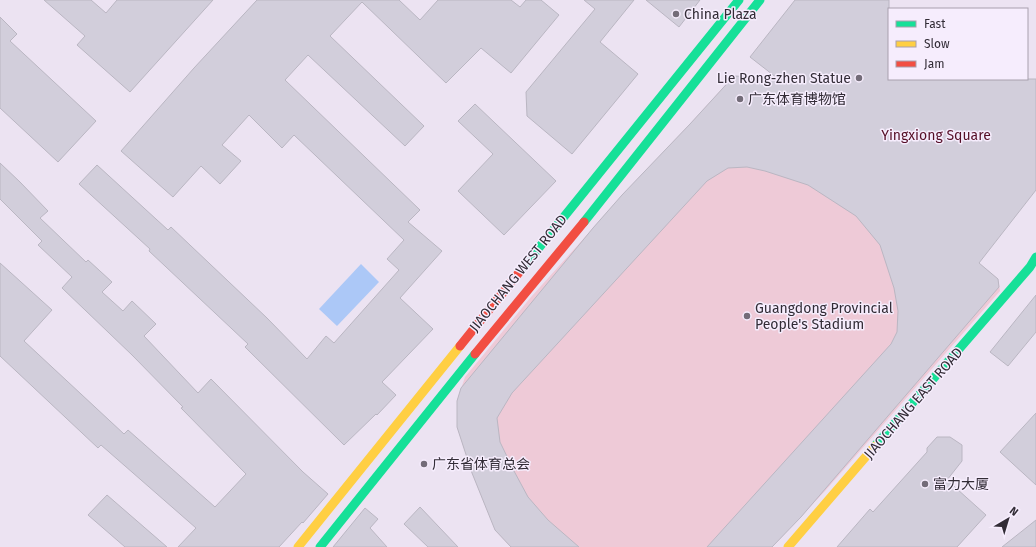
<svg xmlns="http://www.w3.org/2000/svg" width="1036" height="547" viewBox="0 0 1036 547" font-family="'Fira Sans','Noto Sans SC',sans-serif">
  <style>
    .green { fill: #eecad7 }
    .water { fill: #acc8f7 }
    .building { fill: #d2cedb; stroke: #bab6c2 }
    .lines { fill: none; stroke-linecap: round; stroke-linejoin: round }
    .fast { stroke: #16e098; stroke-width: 9 }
    .slow { stroke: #ffcf43; stroke-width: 9 }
    .jam { stroke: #f24e42; stroke-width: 9 }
    .poi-dot { fill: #736c78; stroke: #f6edfd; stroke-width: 1.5 }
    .labels { text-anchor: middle; stroke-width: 3; stroke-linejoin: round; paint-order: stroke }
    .poi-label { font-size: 14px; fill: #322c36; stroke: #f6edfd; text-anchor: start }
    .park-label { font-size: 14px; fill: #550e26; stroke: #f6edfd }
    .street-label { font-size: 14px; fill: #322c36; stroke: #f6edfd }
  </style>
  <rect width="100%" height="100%" fill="#ece3f2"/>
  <!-- green -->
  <polygon class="green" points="735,76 869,176 998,279 1000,291 825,491 772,547 511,547 495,530 472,473 457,427 457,401 465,377 531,297 623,195 690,124 733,77"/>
  <!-- water -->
  <polygon class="water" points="361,264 379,282 337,326 319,309"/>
  <!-- building -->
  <g class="building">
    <polygon points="44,0 91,0 106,13 117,0 213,0 130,92 77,45 85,36"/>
    <polygon points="257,0 399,0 420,20 438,0 511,0 520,7 526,0 541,0 559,15 511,73 481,48 446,83 362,2 330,36 424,126 405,146 308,55 285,80 420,210 408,222 442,251 400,298 433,329 382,382 396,395 377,415 376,414 344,445 245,347 248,344 149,251 150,249 79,184 97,165 168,230 171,227 267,318 307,359 326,336 334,343 399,270 387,259 404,240 294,135 282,148 249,115 222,145 241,161 220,184 201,166 173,197 121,151 194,68"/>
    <polygon points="584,0 634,0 600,42 638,74 572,154 527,116 526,92 595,9"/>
    <polygon points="646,0 700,0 679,27"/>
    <polygon points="795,0 889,0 889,79 1036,79 1036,190 979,263 998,279 999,287 801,517 772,547 707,547 891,344 897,332 898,311 894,288 880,245 856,216 808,185 765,171 747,167 728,168 707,181 512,393 497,418 500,442 514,471 528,497 548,520 579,547 511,547 495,530 472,473 457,427 457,401 461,388 593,228 622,195 690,124 734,76 777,78 750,57"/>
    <polygon points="0,17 17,34 10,41 96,121 58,162 0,108"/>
    <polygon points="475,104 556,181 504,235 458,191 493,154 458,121"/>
    <polygon points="0,163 20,182 48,211 40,218 86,262 88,260 112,282 102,292 123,311 132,301 156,324 144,336 198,393 211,379 303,472 328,494 303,523 302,522 279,547 178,547 196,528 101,445 98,448 0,356 0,263 52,310 24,341 124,434 128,430 215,507 246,474 181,408 183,407 132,355 62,288 72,277 38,245 42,241 0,199"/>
    <polygon points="1036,295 1036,332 1008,366 990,352"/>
    <polygon points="1036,413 1036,485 1000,452"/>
    <polygon points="937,437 950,437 962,445 962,461 947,480 986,515 957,547 837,547 870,509 873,512 927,452 927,448"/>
    <polygon points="107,495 167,547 125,547 88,515"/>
    <polygon points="420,507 458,547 428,547 404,524"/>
    <polygon points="365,508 378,519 370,528 387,547 333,547"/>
    <polygon points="1036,520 1036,547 1002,547"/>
  </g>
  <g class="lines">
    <!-- fast -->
    <g class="fast">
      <polyline points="584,222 760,0"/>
      <polyline points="521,270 739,0"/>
      <polyline points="875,446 1030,267 1036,257"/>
      <polyline points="320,547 475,354"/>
    </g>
    <!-- slow -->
    <g class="slow">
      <polyline points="298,547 460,346"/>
      <polyline points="788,547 875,446"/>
    </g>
    <!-- jam -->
    <g class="jam">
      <polyline points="460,346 521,270"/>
      <polyline points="475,354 584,222"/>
    </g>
  </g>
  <!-- markers -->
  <g class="poi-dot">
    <circle cx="676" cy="14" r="4"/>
    <circle cx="859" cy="78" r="4"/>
    <circle cx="740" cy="99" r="4"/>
    <circle cx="747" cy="316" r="4"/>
    <circle cx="424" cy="464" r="4"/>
    <circle cx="925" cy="484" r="4"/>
  </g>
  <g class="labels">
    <!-- poi labels -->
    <g class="poi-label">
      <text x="684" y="19">China Plaza</text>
      <text x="851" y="83" text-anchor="end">Lie Rong-zhen Statue</text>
      <text x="748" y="104">广东体育博物馆</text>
      <text x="755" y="313">Guangdong Provincial<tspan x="755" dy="16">People's Stadium</tspan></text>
      <text x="432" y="469">广东省体育总会</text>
      <text x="933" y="489">富力大厦</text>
    </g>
    <!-- park labels -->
    <g class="park-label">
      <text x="936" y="140">Yingxiong Square</text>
    </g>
    <!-- street labels -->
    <g class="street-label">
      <text transform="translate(518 273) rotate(-51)" y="5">JIAOCHANG WEST ROAD</text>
      <text transform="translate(913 403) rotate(-49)" y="5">JIAOCHANG EAST ROAD</text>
    </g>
  </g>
  <!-- legend -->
  <rect x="888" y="8" width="140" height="72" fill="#f6edfd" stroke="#a8a0ad"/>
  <rect x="896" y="21" width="20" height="6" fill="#16e098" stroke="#a8a0ad"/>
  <text x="924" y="28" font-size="12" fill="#322c36">Fast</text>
  <rect x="896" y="41" width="20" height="6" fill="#ffcf43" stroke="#a8a0ad"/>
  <text x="924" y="48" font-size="12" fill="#322c36">Slow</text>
  <rect x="896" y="61" width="20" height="6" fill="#f24e42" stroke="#a8a0ad"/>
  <text x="924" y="68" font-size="12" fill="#322c36">Jam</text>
  <!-- north arrow -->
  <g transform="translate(1008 519) rotate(38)" stroke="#f6edfd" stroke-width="3" paint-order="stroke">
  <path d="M0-3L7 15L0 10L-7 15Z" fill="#322c36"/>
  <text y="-6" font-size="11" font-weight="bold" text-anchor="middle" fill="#322c36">N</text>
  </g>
</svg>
